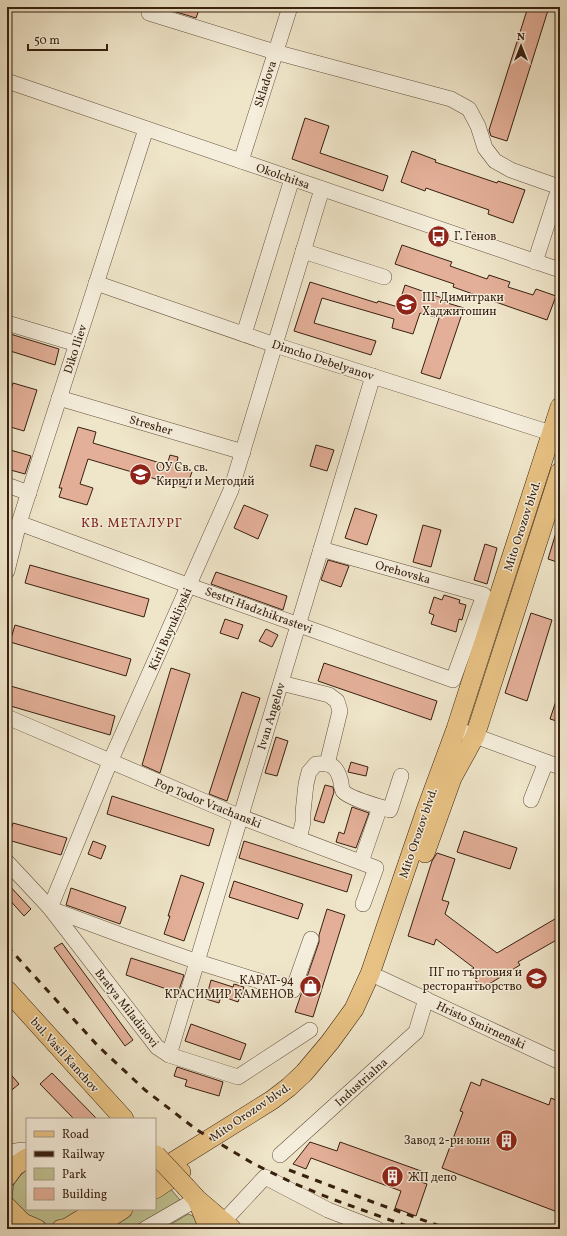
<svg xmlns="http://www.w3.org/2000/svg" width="567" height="1236" viewBox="0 0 567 1236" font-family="Vollkorn,serif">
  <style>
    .green { fill: #c0c291; stroke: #7c7150 }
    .building { fill: #e3af98; stroke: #37200f }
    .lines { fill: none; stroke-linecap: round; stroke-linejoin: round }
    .minor-casing { stroke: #65513e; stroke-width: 16 }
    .major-casing { stroke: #37200f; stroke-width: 20 }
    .minor { stroke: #f5eedc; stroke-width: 15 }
    .major { stroke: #e8c284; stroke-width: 19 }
    .rail { stroke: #37200f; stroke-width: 3; stroke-dasharray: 7 7; stroke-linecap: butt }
    .major-bridge-casing { stroke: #37200f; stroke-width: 20; stroke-linecap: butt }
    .major-bridge { stroke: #e8c284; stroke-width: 19 }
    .labels { text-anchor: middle; stroke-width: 3; stroke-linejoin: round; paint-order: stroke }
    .street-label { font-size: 12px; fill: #37200f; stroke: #f5eedc }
    .poi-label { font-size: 12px; fill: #37200f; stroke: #f5eedc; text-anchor: start }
    .neighbourhood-label { font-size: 13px; letter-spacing: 1px; fill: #7a1f14; stroke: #f5eedc }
  </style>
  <rect width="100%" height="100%" fill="#efe5c9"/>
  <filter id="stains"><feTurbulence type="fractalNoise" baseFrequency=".005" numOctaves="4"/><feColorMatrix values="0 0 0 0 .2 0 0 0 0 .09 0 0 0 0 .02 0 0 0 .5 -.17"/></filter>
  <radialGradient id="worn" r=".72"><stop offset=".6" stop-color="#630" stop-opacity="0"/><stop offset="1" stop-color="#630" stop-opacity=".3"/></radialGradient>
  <!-- green -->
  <g class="green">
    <polygon points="27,1170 27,1209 85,1209 53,1225 44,1225 37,1223 14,1204 12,1196 14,1183 18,1177"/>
    <polygon points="169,1187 180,1200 130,1229 101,1229 133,1209 155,1209 155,1196"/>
    <path d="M188,1214C196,1216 197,1221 199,1229H163Z"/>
  </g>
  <!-- building -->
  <g class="building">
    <polygon points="160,7 200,7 196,18"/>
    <polygon points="528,7 549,7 507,141 491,136 489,130"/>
    <polygon points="305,118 329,126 320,153 388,176 383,191 292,159"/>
    <polygon points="412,151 436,160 435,162 497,183 498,181 525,190 513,223 488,214 489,210 426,188 425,191 401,182"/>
    <polygon points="402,245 452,262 450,266 487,279 489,275 510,282 508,287 533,295 536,289 556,296 547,320 453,287 454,284 395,264"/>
    <polygon points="310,282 377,303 378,301 398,307 405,285 445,299 444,302 464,308 440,379 421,373 439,318 420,313 413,334 392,328 394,319 322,298 314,323 376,341 371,355 294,331"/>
    <polygon points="7,333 59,349 55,365 7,350"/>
    <polygon points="13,383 37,390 24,431 7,426 7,396 9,396"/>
    <polygon points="78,427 96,432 93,443 167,465 170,455 178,457 176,467 192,472 186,488 88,459 80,484 93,488 87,505 59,497 62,488 59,488"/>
    <polygon points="316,445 334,450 327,471 310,466"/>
    <polygon points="7,449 31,456 25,474 7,469"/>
    <polygon points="244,505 268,515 258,539 234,528"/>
    <polygon points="355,508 377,515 367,545 345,538"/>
    <polygon points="423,525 441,530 431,567 413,562"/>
    <polygon points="558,526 560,526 560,563 548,559"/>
    <polygon points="485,544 497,548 487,584 474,580"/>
    <polygon points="328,560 349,566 341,587 321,580"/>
    <polygon points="30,565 149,599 144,617 25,583"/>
    <polygon points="216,572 287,596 283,610 211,584"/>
    <polygon points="444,595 460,600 459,603 466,605 462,620 459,619 456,632 431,624 434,615 429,613 434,597 442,600"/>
    <polygon points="531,613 552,620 527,701 505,693"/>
    <polygon points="225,619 243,625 238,639 220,633"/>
    <polygon points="15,625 131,659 126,676 10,642"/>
    <polygon points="266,629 278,635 272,647 259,641"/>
    <polygon points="324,663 437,701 431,720 318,681"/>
    <polygon points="171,668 190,674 160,773 142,765"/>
    <polygon points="7,685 115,716 110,735 7,705"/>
    <polygon points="242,692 260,698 227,801 209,794"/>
    <polygon points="558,695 560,695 560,722 550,719"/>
    <polygon points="276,737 288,741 277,776 265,773"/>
    <polygon points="351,762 368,767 366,776 348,772"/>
    <polygon points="325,785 333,787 334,792 324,823 314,820"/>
    <polygon points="112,796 214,829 209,846 107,814"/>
    <polygon points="352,807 369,813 356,848 336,842 339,832 344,834"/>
    <polygon points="13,823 67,838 61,855 8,840"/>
    <polygon points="464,831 517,848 510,869 457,852"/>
    <polygon points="93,841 106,846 101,859 88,854"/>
    <polygon points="244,841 352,875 347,892 239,858"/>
    <polygon points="437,853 455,859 442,900 449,902 445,914 497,953 560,916 560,938 518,962 520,965 481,989 469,970 474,968 436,939 434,945 408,936 432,861"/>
    <polygon points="181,875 204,883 184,941 164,934 170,916 168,916"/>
    <polygon points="234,881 303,904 298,919 229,897"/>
    <polygon points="7,883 31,909 24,916 7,897"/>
    <polygon points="71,888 126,907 120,924 66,905"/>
    <polygon points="327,909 345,915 313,1017 295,1012 319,942 319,935"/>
    <polygon points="62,943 133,1040 125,1046 54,948"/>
    <polygon points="131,958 184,975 178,993 126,975"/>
    <polygon points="211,980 233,987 234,984 244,987 238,1002 221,996 219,1003 206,999"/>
    <polygon points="191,1024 246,1044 240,1060 185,1041"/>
    <polygon points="177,1067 223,1082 219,1096 185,1086 187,1080 174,1076"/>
    <polygon points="7,1070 19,1084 7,1094"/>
    <polygon points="52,1073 97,1119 74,1119 40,1084"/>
    <polygon points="482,1079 549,1105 551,1098 560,1102 560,1213 442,1168 463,1112 460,1111 471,1082 480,1086"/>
    <polygon points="310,1142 337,1151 340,1142 424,1172 421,1182 427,1184 416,1216 395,1208 401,1191 311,1158 306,1169 293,1164"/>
  </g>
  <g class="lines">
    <defs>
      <g id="minor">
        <polyline points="149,13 275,52 451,99 469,109 478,126 485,148 495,161 511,170 559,187"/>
        <polyline points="7,81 560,270"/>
        <polyline points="241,161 290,7"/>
        <polyline points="303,251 384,277"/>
        <polyline points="535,262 560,185"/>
        <polyline points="96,283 275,345 551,433"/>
        <polyline points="7,323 77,344"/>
        <polyline points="244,334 292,179"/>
        <polyline points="59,398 243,452"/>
        <polyline points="7,485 29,493"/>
        <polyline points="19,523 190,586 453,680 484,595 321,549"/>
        <polyline points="7,571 19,523 146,129"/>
        <polyline points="281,683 329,695 337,701 340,711 327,764"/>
        <polyline points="7,717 241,817 376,868 363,904"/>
        <polyline points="456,729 560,767"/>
        <polyline points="531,800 546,762"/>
        <path d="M299,839L303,822V812L306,784L309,772L316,764C332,763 337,766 341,782C341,784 342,789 343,791C348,798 381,807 390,810L401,776"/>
        <polyline points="7,862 50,908 157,1047 169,1055 238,1077 310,1030"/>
        <polyline points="361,862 380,807"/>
        <polyline points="50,908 110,762 231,490 322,189"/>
        <polyline points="51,909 121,935 198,962 288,990 293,990 311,939"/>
        <polyline points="380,978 560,1062"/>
        <polyline points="169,1055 373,376"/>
        <path d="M7,1154C13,1151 18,1150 25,1150L27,1153"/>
        <polyline points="280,1155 416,1032 426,999"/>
        <polyline points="223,1222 265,1177 328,1210 377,1229"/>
        <polyline points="145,1229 197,1199"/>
      </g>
      <g id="major">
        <polyline points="425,853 452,778 475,736 560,472"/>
        <polyline points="7,990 124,1119"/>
        <polyline points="155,1173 272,1100 289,1087 304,1073 330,1042 354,1009 370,974 425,813 456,729 560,407"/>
        <polyline points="7,1177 15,1166 27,1158"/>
        <polyline points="186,1187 197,1199 232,1229"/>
        <polyline points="155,1189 181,1172"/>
        <polyline points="198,1202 209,1229"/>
        <polyline points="7,1207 23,1223 37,1229"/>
        <polyline points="61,1229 67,1228 98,1209"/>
        <polyline points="92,1229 123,1209"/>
      </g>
    </defs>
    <!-- minor casing -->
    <use href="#minor" class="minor-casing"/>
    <!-- major casing -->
    <use href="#major" class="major-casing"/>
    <!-- minor -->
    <use href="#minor" class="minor"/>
    <!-- major -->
    <use href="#major" class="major"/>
    <!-- rail -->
    <g class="rail">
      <polyline points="7,946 98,1046 145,1090 197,1130 254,1164 293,1183 332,1199 415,1229"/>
      <polyline points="289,1170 378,1204 448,1229"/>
    </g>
    <defs>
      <polyline id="major-bridge" points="156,1155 186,1187"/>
    </defs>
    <!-- major-bridge casing -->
    <use href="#major-bridge" class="major-bridge-casing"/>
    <!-- major-bridge -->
    <use href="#major-bridge" class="major-bridge"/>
  </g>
  <!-- icons -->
  <defs>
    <symbol id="bus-disc" viewBox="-11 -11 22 22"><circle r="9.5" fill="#8f2418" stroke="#f5eedc"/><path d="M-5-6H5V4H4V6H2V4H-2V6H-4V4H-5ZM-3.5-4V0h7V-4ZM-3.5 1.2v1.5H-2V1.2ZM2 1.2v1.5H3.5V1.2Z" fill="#fff"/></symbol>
    <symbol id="school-disc" viewBox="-11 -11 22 22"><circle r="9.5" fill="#8f2418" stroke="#f5eedc"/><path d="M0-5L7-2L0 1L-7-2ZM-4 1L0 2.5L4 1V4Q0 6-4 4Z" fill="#fff"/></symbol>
    <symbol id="shop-disc" viewBox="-11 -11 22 22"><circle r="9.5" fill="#8f2418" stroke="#f5eedc"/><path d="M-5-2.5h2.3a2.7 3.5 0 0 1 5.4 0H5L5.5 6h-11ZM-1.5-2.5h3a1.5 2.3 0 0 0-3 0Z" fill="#fff"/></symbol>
    <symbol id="building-disc" viewBox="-11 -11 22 22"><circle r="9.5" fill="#8f2418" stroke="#f5eedc"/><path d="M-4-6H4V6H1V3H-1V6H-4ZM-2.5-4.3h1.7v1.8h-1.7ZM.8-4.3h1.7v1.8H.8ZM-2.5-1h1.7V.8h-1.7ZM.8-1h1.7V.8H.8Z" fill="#fff"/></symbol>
  </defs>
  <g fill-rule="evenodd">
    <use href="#bus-disc" x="426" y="224" width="25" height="25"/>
    <use href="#school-disc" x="394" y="292" width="25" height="25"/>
    <use href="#school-disc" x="128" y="462" width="25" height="25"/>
    <use href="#school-disc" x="524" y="966" width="25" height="25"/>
    <use href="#shop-disc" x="298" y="974" width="25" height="25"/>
    <use href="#building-disc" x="494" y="1128" width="25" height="25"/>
    <use href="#building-disc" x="380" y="1164" width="25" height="25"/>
  </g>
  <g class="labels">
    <!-- street labels -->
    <g class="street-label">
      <text transform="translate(265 84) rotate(-72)" y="4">Skladova</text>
      <text transform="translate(283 176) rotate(19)" y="4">Okolchitsa</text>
      <text transform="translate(75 349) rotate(-72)" y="4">Diko Iliev</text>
      <text transform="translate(323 360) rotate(18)" y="4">Dimcho Debelyanov</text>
      <text transform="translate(151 425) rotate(16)" y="4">Stresher</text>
      <text transform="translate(522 526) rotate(-72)" y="4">Mito Orozov blvd.</text>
      <text transform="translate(403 572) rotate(16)" y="4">Orehovska</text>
      <text transform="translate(259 610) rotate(20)" y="4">Sestri Hadzhikrastevi</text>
      <text transform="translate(170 629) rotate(-66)" y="4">Kiril Buyukliyski</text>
      <text transform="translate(271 716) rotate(-73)" y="4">Ivan Angelov</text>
      <text transform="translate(208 803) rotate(22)" y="4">Pop Todor Vrachanski</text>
      <text transform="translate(418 833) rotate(-71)" y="4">Mito Orozov blvd.</text>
      <text transform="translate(127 1008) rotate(52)" y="4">Bratya Miladinovi</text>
      <text transform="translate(481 1025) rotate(25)" y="4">Hristo Smirnenski</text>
      <text transform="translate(65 1055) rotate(48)" y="4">bul. Vasil Kanchov</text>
      <text transform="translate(361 1082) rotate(-42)" y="4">Industrialna</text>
      <text transform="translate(250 1112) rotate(-34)" y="4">Mito Orozov blvd.</text>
    </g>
    <!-- poi labels -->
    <g class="poi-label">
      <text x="454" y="240">Г. Генов</text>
      <text x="422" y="301">ПГ Димитраки<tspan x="422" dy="14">Хаджитошин</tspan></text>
      <text x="156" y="471">ОУ Св. св.<tspan x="156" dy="14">Кирил и Методий</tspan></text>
      <text x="522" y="976" text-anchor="end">ПГ по търговия и<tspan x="522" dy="14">ресторантьорство</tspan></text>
      <text x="294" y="984" text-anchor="end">КАРАТ-94<tspan x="294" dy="14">КРАСИМИР КАМЕНОВ</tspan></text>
      <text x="490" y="1144" text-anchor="end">Завод 2-ри юни</text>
      <text x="408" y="1181">ЖП депо</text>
    </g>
    <!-- neighbourhood labels -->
    <g class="neighbourhood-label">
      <text x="132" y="527">КВ. МЕТАЛУРГ</text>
    </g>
  </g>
  <!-- margin -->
  <rect width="567" height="1236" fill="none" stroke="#efe5c9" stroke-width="24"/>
  <rect x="8" y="8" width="551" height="1220" fill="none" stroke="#37200f" stroke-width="2"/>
  <rect x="12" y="12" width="543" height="1212" fill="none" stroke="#37200f"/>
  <!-- legend -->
  <rect x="26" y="1118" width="130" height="92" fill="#f5eedc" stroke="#a99c8a"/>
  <rect x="34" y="1131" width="20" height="6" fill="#e8c284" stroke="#a99c8a"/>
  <text x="62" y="1138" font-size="12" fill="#37200f">Road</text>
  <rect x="34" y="1151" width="20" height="6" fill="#37200f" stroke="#a99c8a"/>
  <text x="62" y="1158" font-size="12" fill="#37200f">Railway</text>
  <rect x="34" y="1168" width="20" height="12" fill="#c0c291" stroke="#a99c8a"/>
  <text x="62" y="1178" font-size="12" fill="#37200f">Park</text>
  <rect x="34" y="1188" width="20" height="12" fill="#e3af98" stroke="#a99c8a"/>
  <text x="62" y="1198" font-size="12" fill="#37200f">Building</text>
  <!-- north arrow -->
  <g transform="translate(521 46)" stroke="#f5eedc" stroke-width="3" paint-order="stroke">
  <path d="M0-3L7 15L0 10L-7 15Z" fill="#37200f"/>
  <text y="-6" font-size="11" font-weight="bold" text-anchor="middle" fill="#37200f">N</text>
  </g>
  <!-- scale -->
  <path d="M28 44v6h79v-6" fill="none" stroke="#37200f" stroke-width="2"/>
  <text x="34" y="44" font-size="12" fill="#37200f" stroke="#f5eedc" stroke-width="3" paint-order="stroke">50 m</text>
  <rect width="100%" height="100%" filter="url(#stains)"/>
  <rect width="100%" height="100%" fill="url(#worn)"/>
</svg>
